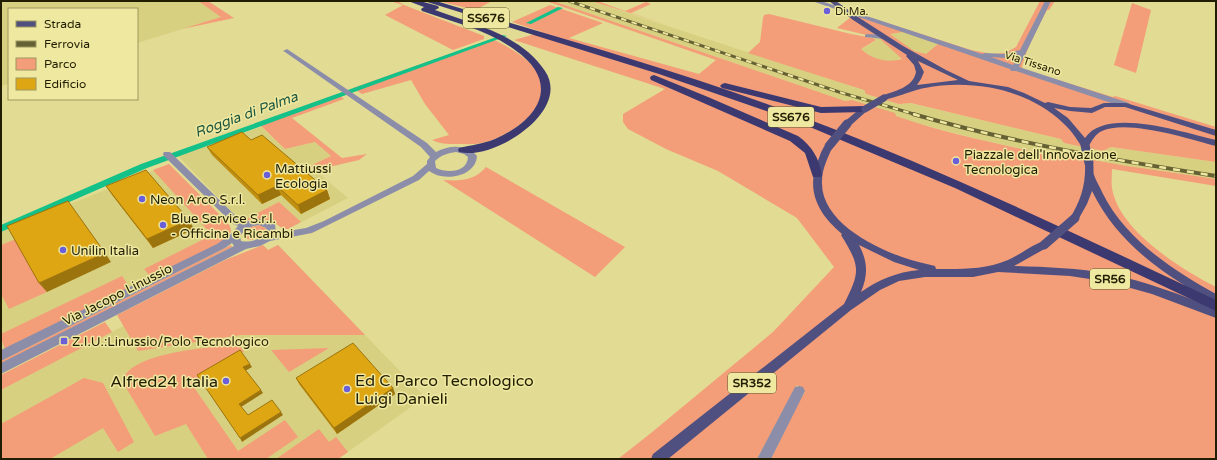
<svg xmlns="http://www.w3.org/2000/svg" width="1217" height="460" viewBox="0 0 1217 460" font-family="'Varela Round',sans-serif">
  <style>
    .built { fill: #d8d081 }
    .green { fill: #f49d79; fill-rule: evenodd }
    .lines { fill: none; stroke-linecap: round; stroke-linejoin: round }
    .canal { fill: #14c189; fill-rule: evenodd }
    .minor { fill: #8c8ea9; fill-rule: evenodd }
    .major { fill: #505080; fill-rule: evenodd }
    .highway { fill: #3c3970; fill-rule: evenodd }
    .rail-far1-casing { stroke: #666135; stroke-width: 3 }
    .rail-casing { stroke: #666135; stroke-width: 4 }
    .rail-far1 { stroke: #efe8a0; stroke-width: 2; stroke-dasharray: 5.5; stroke-linecap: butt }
    .rail { stroke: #efe8a0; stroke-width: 2.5; stroke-dasharray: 7; stroke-linecap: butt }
    .major-bridge-far1 { stroke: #505080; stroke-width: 7 }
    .major-bridge { stroke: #505080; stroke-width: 9 }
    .wall { fill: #c08f10 }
    .shaded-wall { fill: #9c740d }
    .building { fill: #dfa613; stroke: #9c740d }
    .poi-dot { fill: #6a5fd9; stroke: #efe8a0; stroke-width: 1.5 }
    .labels { text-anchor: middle; stroke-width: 3; stroke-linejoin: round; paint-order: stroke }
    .far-poi-label { font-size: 11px; fill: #211d01; stroke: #efe8a0; text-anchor: start }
    .far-street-label { font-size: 11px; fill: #211d01; stroke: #efe8a0 }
    .shield { fill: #efe8a0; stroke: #5f5a31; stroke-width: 1 }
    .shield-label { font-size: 12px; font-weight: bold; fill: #211d01 }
    .poi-label { font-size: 13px; fill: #211d01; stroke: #efe8a0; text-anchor: start }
    .street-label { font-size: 13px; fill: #211d01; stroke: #efe8a0 }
    .water-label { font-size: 14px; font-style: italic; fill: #1c563f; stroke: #efe8a0 }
    .near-poi-label { font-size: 16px; fill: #211d01; stroke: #efe8a0; text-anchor: start }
  </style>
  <rect width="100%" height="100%" fill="#e2db93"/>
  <!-- built -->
  <g class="built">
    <polygon points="1,1 198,1 222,17 137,43 137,9 9,9 9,84 1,86"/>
    <polygon points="553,1 591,1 864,90 866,94 899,104 910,103 1061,139 1064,143 1103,151 1111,147 1216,162 1216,179 1121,165 1067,155 1062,158 982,140 912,122 852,100 845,101"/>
    <polygon points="903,32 938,44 926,54 914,52 889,34"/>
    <polygon points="873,38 879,38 902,58 892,62 877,60 865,53 861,49 876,41"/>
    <polygon points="261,127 285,149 315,142 331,156 310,166 348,198 288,229 283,229 274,222 268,220 239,219 178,156"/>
    <polygon points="169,164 227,222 231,231 219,243 1,352 1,232"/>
    <polygon points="278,245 425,397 338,459 1,459 1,390"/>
  </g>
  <!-- green -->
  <g class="green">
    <polygon points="198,1 208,1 234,18 182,29 221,17"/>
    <polygon points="390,1 397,1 404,5 484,36 484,39 453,50 385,15 403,5"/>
    <polygon points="438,1 492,1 475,10"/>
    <path d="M546,1H553L845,101L852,100L895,113L896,116C950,135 1006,145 1062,158L1067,155L1121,165L1216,179V186L1112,169C1112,175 1111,182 1112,188C1118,230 1182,270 1216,287V459H771L800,399L805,392L797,385L757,459H618L651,433L773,332L834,267L797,218L718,171L666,149L628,129L623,122V114L665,89L514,40L542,32L512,22L550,5L603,23L569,38L699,74L716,60Z"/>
    <polygon points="591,1 597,1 625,11 646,2 651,4 631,13 669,25"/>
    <path d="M1040,1H1055L1049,10H1047C1037,29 1027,47 1022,67L1023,69L1113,97L1115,96L1125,99L1216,127V162L1111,147L1103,151L1064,143L1061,139L911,103L899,104L866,94L864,90L748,53L760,42L763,18L764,15L769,14L851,34L873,38L876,40L861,49C873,60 887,63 902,59L879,38L837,28L856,13L971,50L992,54L1005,53L1016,47ZM903,32L938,44L926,54L914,51L890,34Z"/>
    <polygon points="1132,3 1151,10 1136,73 1114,65"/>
    <path d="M492,39C511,48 538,62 542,85C546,112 508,136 486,142C476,145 466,144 456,144C447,144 440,144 432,140L449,135L425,104L411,80L362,94L353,88Z"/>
    <polygon points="337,94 344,99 292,118 342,158 367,154 359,160 316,170 310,166 331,156 315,142 285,149 258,123"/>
    <path d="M169,164L227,222C230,225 232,230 230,234C226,244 164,271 151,277L144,269L212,235L153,170Z"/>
    <path d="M486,167L625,247L595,277L443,180C461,181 474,181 486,167Z"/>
    <polygon points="279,202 301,222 288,229 283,229 274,222 268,220 244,220"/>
    <path d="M260,225L267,229L263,236L252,240L243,238V233C247,228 253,226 260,225Z"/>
    <polygon points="16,239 47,292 9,309 1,294 1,245"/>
    <polygon points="231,245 232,247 1,364 1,361"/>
    <polygon points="263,245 268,250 278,245 365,335 241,335 138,351 117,315 225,260"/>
    <polygon points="122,276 130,288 5,349 1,338 1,334"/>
    <polygon points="105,322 112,332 1,390 1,375"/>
    <path d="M238,344L244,351L191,383L238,451L285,420L298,437L266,459H208L186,424L155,436L125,386L123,379C135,351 211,348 238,344Z"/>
    <polygon points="329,348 289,372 271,350"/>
    <polygon points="84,378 103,383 134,442 118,452 103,428 50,459 1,459 1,424"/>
    <polygon points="319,429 329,442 336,437 348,452 338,459 276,459"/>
  </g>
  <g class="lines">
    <!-- canal -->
    <g class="canal">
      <polygon points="558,7 563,8 531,24 526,23"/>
      <polygon points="502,35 507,36 147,168 1,232 1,225 141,164"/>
    </g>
    <!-- minor -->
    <g class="minor">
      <path d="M812,1H821L982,54L985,53L1004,54L1020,50L1045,1H1051L1019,67L1129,103L1130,105L1129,107H1123L1016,71H1011L1010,69ZM1018,55L1013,65L991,57L1004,58Z"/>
      <polygon points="867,34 884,35 887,37 884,39 865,37 865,35"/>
      <path d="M287,49L427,143L436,152C449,145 467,144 477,156C476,173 455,179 441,176C437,176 433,173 429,171L419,180L312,233L270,241L260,246L246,249L236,254L1,374V363L234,246L232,243L225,248L1,361V350L217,244L231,234L238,226L233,224L164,156L163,154L164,152H170L239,219L249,221L260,219L275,224L276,233L306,228L324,221L413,176L427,164V161L430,157L421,147L285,52L283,51ZM456,152L464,154L468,157C467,173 447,173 436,168L435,161C441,155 448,153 456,152ZM259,225L266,228L267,232C260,239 252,243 241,241L240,236C245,229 251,226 259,225Z"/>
      <polygon points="799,386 803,387 805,391 771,459 757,459 795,387"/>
    </g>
    <!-- major -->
    <g class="major">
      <path d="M829,1H836L858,17L903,46L946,70L969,81L1008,87L1024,93L1045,103L1048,102L1070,107L1091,108L1104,103H1126L1216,130V136L1125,107H1105L1092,113L1070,111L1054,108L1068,118L1085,138C1106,106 1185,133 1216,140V146C1189,139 1127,119 1102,131C1095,134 1092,141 1088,147H1082C1076,138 1071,130 1063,123C1028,89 972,79 925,88C916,89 887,101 881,100V96C894,91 913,88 916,72L914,65L906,56L907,55L853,20ZM918,61L958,80L917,85L921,79L924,72Z"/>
      <polygon points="862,107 865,107 869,109 850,126 844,126 843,124 844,122"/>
      <path d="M829,143L833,146C828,157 822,169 822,181C820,220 871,246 902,257C913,261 924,263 935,266L936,269C961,269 984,270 1008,260C1020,255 1031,245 1044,241L1048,243L1049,245L1048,247L1014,266C1046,267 1078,268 1109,274C1146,281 1181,295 1216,309V318L1152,294L1109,282L1070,276L998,272L973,277H925L899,281L880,290L851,310L668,459H651L653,454L844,304C861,271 860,266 841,235L842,234C817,213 805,189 819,158C821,153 823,145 829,143ZM859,245L894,262L919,270C897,272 878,280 861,292C868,275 868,262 859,245Z"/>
      <path d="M1089,160L1093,163C1094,167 1093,172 1094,175C1096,181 1100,187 1102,192C1125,239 1171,269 1216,294V303C1205,300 1194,292 1184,285C1145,261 1112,232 1092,191L1087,204L1078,220H1072L1070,218C1081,200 1086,184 1085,163Z"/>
    </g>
    <!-- highway -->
    <g class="highway">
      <path d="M408,1H420L438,6L439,8L435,10C473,24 522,35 545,71C572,111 494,161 459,152L458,150L459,148C471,145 483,144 495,139C539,120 562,83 515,50C488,30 453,22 422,11L421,9L424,7Z"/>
      <path d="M424,1H436C559,38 684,72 805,118C945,171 1080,236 1216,300V311L955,188L798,122L659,74Z"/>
      <path d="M654,75L708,97L798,136C812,146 819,158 822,175L821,177H813L805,153L790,141L651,80L650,78L651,76Z"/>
      <polygon points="725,83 821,107 865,106 870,109 865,112 821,113 722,88 720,86 722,84"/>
    </g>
    <defs>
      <polyline id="rail-far1" points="569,1 839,92 917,115"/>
      <path id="rail" d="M913,114C1013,143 1114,160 1216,176"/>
    </defs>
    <!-- rail-far1 casing -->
    <use href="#rail-far1" class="rail-far1-casing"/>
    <!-- rail casing -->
    <use href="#rail" class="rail-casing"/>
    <!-- rail-far1 -->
    <use href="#rail-far1" class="rail-far1"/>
    <!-- rail -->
    <use href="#rail" class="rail"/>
    <!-- major-bridge-far1 -->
    <polyline class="major-bridge-far1" points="865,109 884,98"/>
    <!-- major-bridge -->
    <g class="major-bridge">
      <polyline points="1085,145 1089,163"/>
      <polyline points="829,146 847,124"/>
      <polyline points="1044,245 1075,218"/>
    </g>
  </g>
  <!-- wall -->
  <g class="wall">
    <polygon points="251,140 327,190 330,199 301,214 281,195 262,204 212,155 207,147"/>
    <polygon points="106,186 194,229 153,248 112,195"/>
    <polygon points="296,378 393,388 395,394 337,434 299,384"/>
  </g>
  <!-- shaded-wall -->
  <g class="shaded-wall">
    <polygon points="277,186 281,195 262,204 258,195"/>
    <polygon points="327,190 330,199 301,214 298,205"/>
    <polygon points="189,220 194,229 153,248 147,239"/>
    <polygon points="105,253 111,262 47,292 39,283"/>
    <polygon points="250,364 252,367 245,371 243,367"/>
    <polygon points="393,388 395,394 337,434 334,428"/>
    <polygon points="261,390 263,393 241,407 239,404"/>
    <polygon points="281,412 283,415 242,442 240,438"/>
  </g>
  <!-- building -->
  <g class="building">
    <polygon points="242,132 251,140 262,135 327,190 298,205 277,186 258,195 207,147"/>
    <polygon points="146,170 189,220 147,239 106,186"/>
    <polygon points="68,201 105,253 39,283 7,226"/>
    <polygon points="353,343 393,388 334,428 296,378"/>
    <polygon points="240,350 250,364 243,367 261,390 239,404 248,415 272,400 281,412 240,438 197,375"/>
  </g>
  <!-- markers -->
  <g class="poi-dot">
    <circle cx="827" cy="11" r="4"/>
    <circle cx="956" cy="161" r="4"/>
    <circle cx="267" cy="175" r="4"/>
    <circle cx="142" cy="199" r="4"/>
    <circle cx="163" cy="225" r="4"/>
    <circle cx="63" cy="250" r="4"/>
    <rect x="60" y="337" width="8" height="8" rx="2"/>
    <circle cx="226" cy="381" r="4"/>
    <circle cx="347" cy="389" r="4"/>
  </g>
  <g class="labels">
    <!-- far-poi labels -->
    <g class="far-poi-label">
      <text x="835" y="15">Di.Ma.</text>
    </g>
    <!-- far-street labels -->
    <g class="far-street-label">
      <text transform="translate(1033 63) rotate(18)" y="4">Via Tissano</text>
    </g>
    <!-- shield labels -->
    <g class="shield">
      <rect x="463" y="8" width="46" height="20" rx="3"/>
      <rect x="768" y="107" width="46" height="20" rx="3"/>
      <rect x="1090" y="269" width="40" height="20" rx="3"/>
      <rect x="728" y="373" width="48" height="20" rx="3"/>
    </g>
    <g class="shield-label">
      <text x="486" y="22">SS676</text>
      <text x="791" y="121">SS676</text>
      <text x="1110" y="283">SR56</text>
      <text x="752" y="387">SR352</text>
    </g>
    <!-- poi labels -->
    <g class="poi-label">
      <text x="964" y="159">Piazzale dell'Innovazione<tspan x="964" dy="15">Tecnologica</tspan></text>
      <text x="275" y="173">Mattiussi<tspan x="275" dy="15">Ecologia</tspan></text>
      <text x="150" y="204">Neon Arco S.r.l.</text>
      <text x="171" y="223">Blue Service S.r.l.<tspan x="171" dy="15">- Officina e Ricambi</tspan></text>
      <text x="71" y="255">Unilin Italia</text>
      <text x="72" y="346">Z.I.U.:Linussio/Polo Tecnologico</text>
    </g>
    <!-- street labels -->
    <g class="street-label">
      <text transform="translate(117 294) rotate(-27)" y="5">Via Jacopo Linussio</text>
    </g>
    <!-- water labels -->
    <g class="water-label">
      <text transform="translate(246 114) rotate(-20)" y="5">Roggia di Palma</text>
    </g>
    <!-- near-poi labels -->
    <g class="near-poi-label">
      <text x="355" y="386">Ed C Parco Tecnologico<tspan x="355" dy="18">Luigi Danieli</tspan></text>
      <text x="218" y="387" text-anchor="end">Alfred24 Italia</text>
    </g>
  </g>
  <!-- border -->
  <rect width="1217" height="460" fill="none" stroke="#211d01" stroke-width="4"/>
  <!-- legend -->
  <rect x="8" y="8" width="130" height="92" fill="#efe8a0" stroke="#9d9760"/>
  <rect x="16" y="21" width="20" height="6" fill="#505080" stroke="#9d9760"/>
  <text x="44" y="28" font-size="12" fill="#211d01">Strada</text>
  <rect x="16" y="41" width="20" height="6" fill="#666135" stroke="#9d9760"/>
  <text x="44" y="48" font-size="12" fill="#211d01">Ferrovia</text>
  <rect x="16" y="58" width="20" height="12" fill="#f49d79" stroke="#9d9760"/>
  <text x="44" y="68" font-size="12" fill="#211d01">Parco</text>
  <rect x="16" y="78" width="20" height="12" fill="#dfa613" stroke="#9d9760"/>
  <text x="44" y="88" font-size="12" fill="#211d01">Edificio</text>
</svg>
